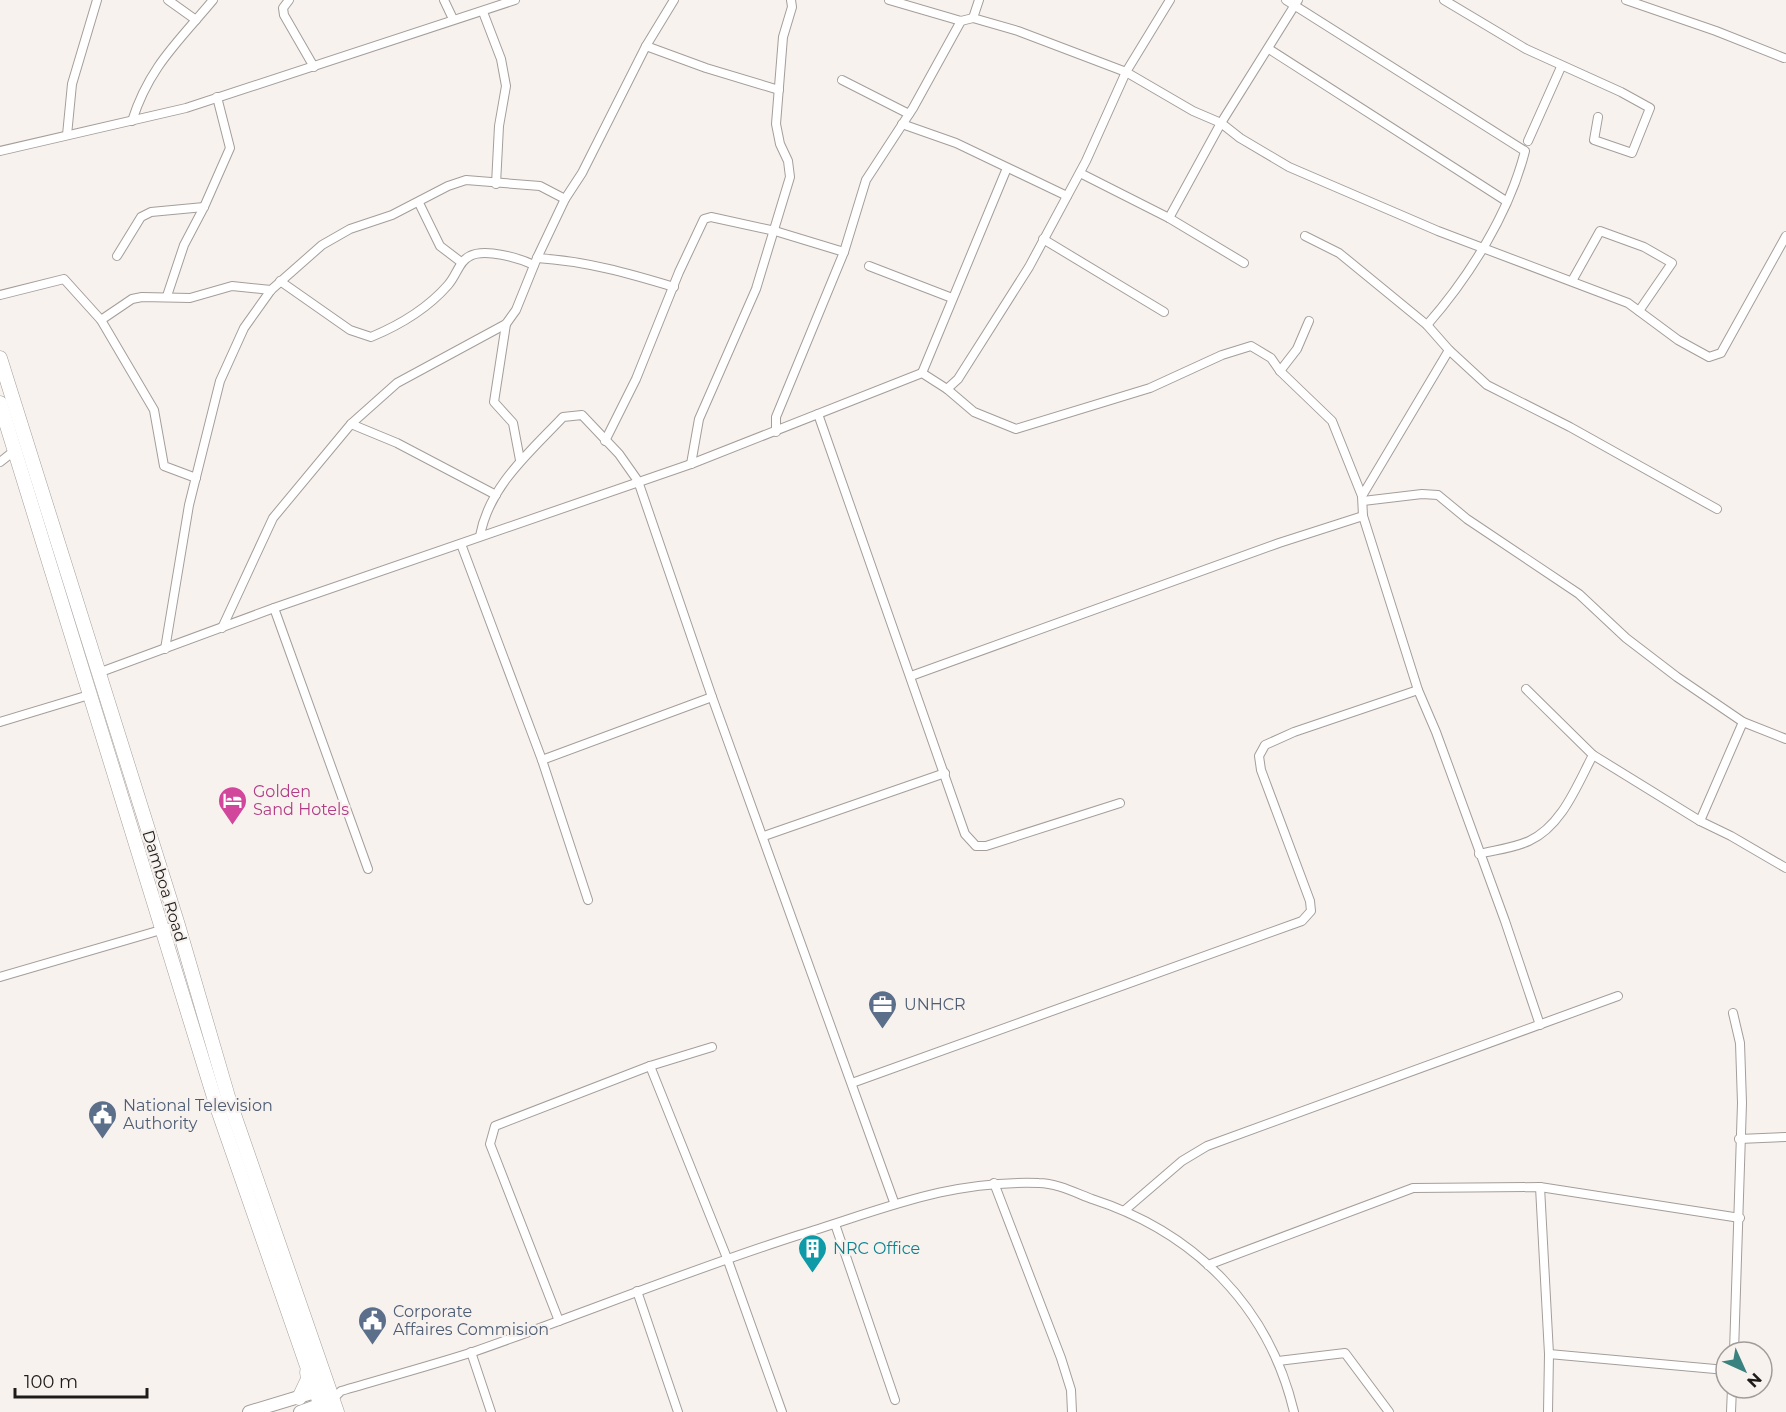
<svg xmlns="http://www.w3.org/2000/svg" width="1786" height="1412" viewBox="0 0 1786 1412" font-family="Montserrat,sans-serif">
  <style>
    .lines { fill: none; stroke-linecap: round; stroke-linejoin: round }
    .street-casing { stroke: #a49e9b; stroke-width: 10 }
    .secondary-casing { stroke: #a49e9b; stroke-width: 14 }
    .primary-casing { stroke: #a49e9b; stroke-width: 15 }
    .street { stroke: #fff; stroke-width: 8 }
    .secondary { stroke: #fff; stroke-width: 12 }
    .primary { stroke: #fff; stroke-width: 14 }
    .labels { text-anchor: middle; stroke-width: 4.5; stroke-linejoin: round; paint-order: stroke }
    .hotel-label { font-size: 16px; fill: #b23c85; stroke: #f8f2ef; text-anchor: start }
    .street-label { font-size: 16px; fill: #1e1c1b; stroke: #f8f2ef }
    .service-label { font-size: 16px; fill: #4e5e75; stroke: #f8f2ef; text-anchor: start }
    .culture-label { font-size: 16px; fill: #0d838f; stroke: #f8f2ef; text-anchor: start }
  </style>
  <rect width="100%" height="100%" fill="#f8f2ef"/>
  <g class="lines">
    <defs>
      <g id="street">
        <polyline points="168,0 196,20"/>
        <polyline points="289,0 283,8 284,15 314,67"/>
        <polyline points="444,0 453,19"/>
        <polyline points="889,0 961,21 973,18 1018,31 1126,72 1193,111 1221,123 1240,138 1289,167 1438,231 1628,303 1678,340 1709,357 1721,353 1786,236"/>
        <path d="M1286,0L1525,151C1509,214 1469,277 1427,325"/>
        <polyline points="1444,0 1526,49 1621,92 1650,108 1632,153 1594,140 1598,117"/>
        <polyline points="1626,0 1716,31 1784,58"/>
        <polyline points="483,12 501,59 506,86 499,126 496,184"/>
        <polyline points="973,18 979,0"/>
        <polyline points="646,46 706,68 779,90"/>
        <polyline points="1269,49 1506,201"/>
        <polyline points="842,80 909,114"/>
        <path d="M132,121C149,67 178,42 213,0"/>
        <polyline points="902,124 956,143 1067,196"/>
        <polyline points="67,135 72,84 97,0"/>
        <polyline points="1528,141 1561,67"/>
        <polyline points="0,151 186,108 515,0"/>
        <polyline points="1080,173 1169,218 1244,263"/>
        <polyline points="419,203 440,246 461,262"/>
        <polyline points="1169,218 1221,123 1298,0"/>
        <polyline points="1305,236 1339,253 1427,325 1449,350 1487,385 1570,427 1717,509"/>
        <polyline points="1043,239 1164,312"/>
        <polyline points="117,256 141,217 151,212 204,207"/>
        <path d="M537,258C585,261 628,273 674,287"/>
        <polyline points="869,266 952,298"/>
        <path d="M280,281L350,330L371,337C400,325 427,309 448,285C457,275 459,261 470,256C485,248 519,258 534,265"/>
        <polyline points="1572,281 1600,231 1644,247 1672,263 1639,311"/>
        <polyline points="0,295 64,279 101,320 154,410 164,466 196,478"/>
        <polyline points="167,296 184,245 204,207 230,148 217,97"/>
        <polyline points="101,320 132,299 142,297 190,298 232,286 271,290"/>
        <polyline points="506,324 494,402 513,423 520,460"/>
        <polyline points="1449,350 1362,496 1363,516 1418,690 1436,732 1505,921 1540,1025"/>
        <polyline points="1280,371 1297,349 1309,321"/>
        <polyline points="922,373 1007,168"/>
        <polyline points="947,389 974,412 1016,429 1150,388 1222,355 1251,346 1271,358 1280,371 1332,421 1362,496"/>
        <polyline points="818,414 965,834 976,846 986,846 1120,803"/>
        <polyline points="351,424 397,443 496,495"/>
        <polyline points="776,432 776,417 844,252 866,180 913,108 961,21"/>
        <polyline points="605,441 636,379 679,272 704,219 711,217 775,231 844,252"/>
        <polyline points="0,462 14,451"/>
        <polyline points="691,464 699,419 756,289 790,177 788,161 780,144 776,124 783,37 792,7 791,0"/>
        <polyline points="1363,501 1422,494 1438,495 1467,519 1579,594 1626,638 1677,677 1743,722 1786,739"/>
        <path d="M480,536C489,486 530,452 563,417L582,415L619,454L638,481L712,697L894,1202"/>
        <polyline points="461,544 542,760 588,900"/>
        <polyline points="274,608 368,869"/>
        <polyline points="222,628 273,518 351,424 397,383 506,324 516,310 537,258 565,199 582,173 646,46 674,0"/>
        <polyline points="165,649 189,505 220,381 244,328 271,290 322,245 350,229 392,215 448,186 466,180 540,186 565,199"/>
        <polyline points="98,673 274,608 691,464 922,373 947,389 958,379 1029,267 1086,161 1126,72 1170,0"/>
        <polyline points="911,676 1279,543 1363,516"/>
        <polyline points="1526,689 1593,755 1700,821 1731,836 1786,868"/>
        <polyline points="0,722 89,695"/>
        <polyline points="542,760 712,697"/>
        <polyline points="1700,821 1743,722"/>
        <polyline points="764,836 945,773"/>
        <path d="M1479,854C1495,850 1514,848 1529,841C1562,826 1577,785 1593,755"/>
        <polyline points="0,977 178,925"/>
        <polyline points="1733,1013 1740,1043 1742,1103 1734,1352"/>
        <polyline points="650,1066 727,1258 782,1412"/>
        <polyline points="852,1083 1302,921 1311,911 1310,901 1261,770 1259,756 1265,745 1294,732 1418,690"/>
        <polyline points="1739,1139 1786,1137"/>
        <polyline points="994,1183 1061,1358 1071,1390 1072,1412"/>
        <polyline points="1540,1187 1549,1354 1548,1412"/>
        <polyline points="1125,1210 1182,1161 1207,1146 1618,996"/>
        <polyline points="835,1224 895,1400"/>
        <polyline points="1208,1265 1413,1188 1540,1187 1740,1218"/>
        <polyline points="637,1291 678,1412"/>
        <polyline points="559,1321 490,1144 495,1126 650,1066 712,1047"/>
        <polyline points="471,1352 491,1412"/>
        <polyline points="1549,1354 1726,1370"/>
        <polyline points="1278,1361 1345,1353 1389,1412"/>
        <path d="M333,1399L341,1391C385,1378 429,1366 473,1352C582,1314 689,1270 799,1235C884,1209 948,1180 1039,1183C1056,1183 1076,1193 1092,1199C1194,1232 1269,1306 1294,1412"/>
        <polyline points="1731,1412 1732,1388"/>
      </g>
      <g id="secondary">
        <polyline points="249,1412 325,1389"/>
        <polyline points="300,1412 327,1402"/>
      </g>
      <g id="primary">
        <polyline points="0,358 178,925 229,1100 337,1412"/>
        <polyline points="0,403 217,1107 323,1412"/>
        <polyline points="299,1398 308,1379 307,1372"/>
      </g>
    </defs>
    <!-- street casing -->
    <use href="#street" class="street-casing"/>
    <!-- secondary casing -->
    <use href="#secondary" class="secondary-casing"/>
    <!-- primary casing -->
    <use href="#primary" class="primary-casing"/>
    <!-- street -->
    <use href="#street" class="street"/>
    <!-- secondary -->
    <use href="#secondary" class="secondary"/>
    <!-- primary -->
    <use href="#primary" class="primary"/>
  </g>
  <!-- icons -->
  <defs>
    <symbol id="hotel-pin" viewBox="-11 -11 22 30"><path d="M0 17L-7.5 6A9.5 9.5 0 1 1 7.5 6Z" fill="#d1479c" stroke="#f8f2ef"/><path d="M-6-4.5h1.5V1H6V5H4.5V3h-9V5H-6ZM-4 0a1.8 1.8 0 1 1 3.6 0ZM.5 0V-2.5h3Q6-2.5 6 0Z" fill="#fff"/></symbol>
    <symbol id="office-pin" viewBox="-11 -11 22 30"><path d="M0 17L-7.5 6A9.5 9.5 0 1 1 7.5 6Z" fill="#5c6f8a" stroke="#f8f2ef"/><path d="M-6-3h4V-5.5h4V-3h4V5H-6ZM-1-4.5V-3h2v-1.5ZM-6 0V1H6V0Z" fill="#fff"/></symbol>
    <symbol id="civic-pin" viewBox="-11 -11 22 30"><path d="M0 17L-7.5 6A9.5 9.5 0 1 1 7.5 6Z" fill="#5c6f8a" stroke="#f8f2ef"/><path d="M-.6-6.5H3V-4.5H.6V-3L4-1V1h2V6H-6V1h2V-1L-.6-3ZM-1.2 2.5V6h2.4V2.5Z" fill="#fff"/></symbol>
    <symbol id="building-pin" viewBox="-11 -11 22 30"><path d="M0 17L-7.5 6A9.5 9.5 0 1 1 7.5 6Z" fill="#0f9aa8" stroke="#f8f2ef"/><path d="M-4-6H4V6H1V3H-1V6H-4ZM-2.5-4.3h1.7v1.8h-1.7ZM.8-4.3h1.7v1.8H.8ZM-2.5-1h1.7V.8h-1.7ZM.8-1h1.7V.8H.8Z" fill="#fff"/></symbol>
  </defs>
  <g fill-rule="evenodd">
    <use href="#hotel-pin" x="216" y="784" width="33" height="45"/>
    <use href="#office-pin" x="866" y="988" width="33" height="45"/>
    <use href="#civic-pin" x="86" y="1098" width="33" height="45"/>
    <use href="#building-pin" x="796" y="1232" width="33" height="45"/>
    <use href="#civic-pin" x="356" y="1304" width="33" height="45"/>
  </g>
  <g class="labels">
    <!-- hotel labels -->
    <g class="hotel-label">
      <text x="253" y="797">Golden<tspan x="253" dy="18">Sand Hotels</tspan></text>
    </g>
    <!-- street labels -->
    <g class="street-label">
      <text transform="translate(165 886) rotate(73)" y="6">Damboa Road</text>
    </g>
    <!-- service labels -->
    <g class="service-label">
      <text x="904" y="1010">UNHCR</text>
      <text x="123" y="1111">National Television<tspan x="123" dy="18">Authority</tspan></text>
      <text x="393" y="1317">Corporate<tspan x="393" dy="18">Affaires Commision</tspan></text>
    </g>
    <!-- culture labels -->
    <g class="culture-label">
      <text x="833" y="1254">NRC Office</text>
    </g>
  </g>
  <!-- north arrow -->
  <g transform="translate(1744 1370) rotate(135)"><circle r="28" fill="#f8f2ef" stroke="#a19c9a" stroke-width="1.5"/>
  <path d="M0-4.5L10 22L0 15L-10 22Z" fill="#3a827f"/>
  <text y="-9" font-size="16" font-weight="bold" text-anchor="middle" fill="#1e1c1b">N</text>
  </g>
  <!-- scale -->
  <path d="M15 1388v9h132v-9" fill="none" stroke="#1e1c1b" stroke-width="3"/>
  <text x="24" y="1388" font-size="18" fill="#1e1c1b" stroke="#f8f2ef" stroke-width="4.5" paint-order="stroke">100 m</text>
</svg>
